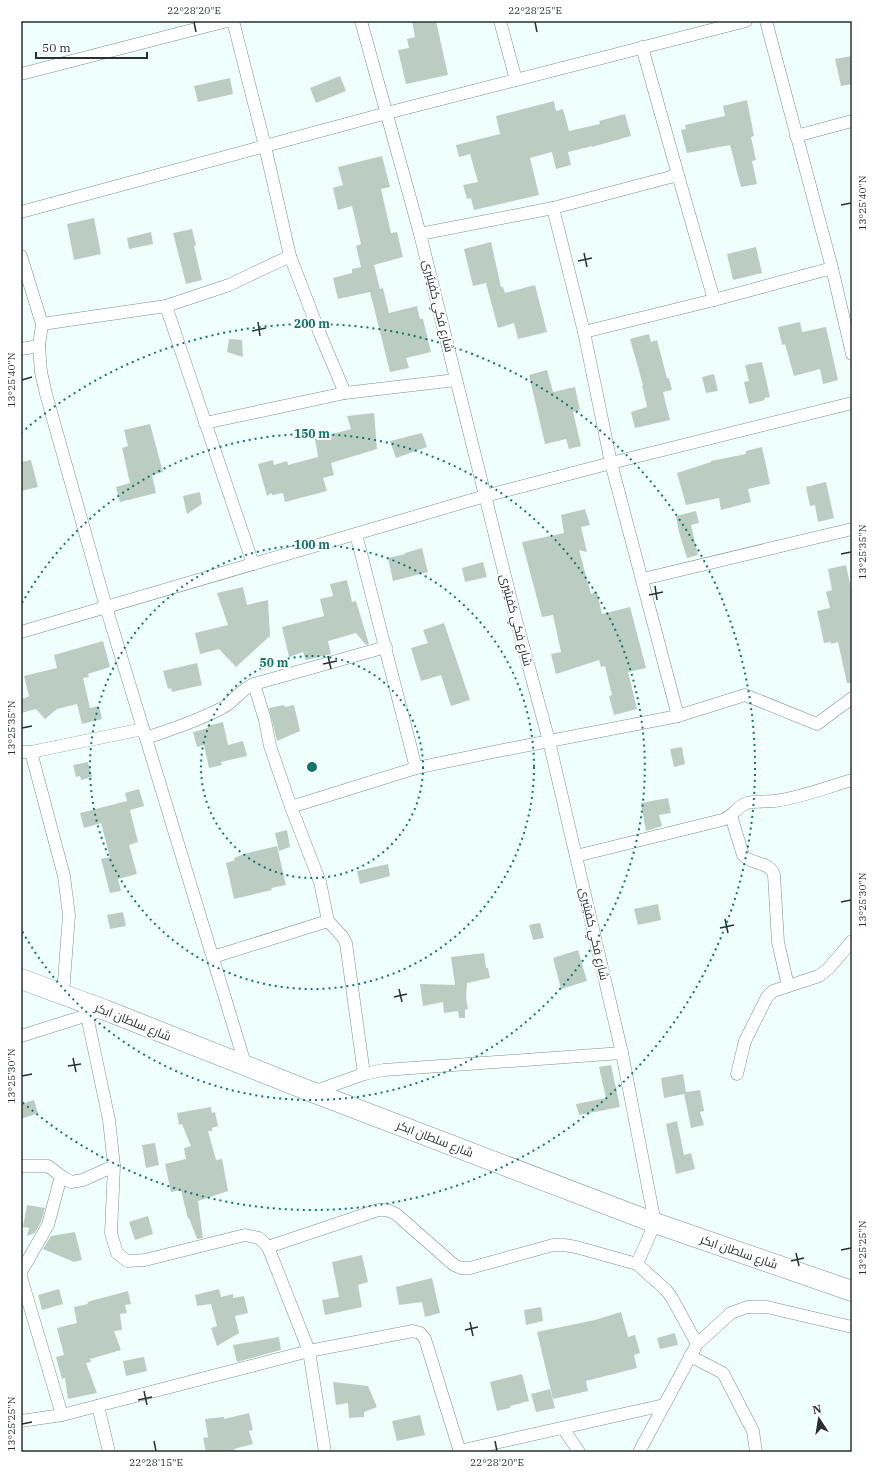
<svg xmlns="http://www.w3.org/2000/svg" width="873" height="1473" viewBox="0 0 873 1473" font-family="'IBM Plex Serif',Cairo,serif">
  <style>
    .building { fill: #bbcdc3 }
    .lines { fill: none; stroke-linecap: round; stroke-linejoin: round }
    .minor-casing { stroke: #7d918d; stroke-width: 13 }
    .trunk-casing { stroke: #7d918d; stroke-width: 21 }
    .minor { stroke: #fff; stroke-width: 12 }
    .trunk { stroke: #fff; stroke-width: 20 }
    .ticks { fill: none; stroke: #28312f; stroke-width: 1.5 }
    .ring { fill: none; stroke: #0f766e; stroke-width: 2; stroke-dasharray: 2 4 }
    .labels { text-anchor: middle; stroke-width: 4; stroke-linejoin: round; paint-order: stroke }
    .street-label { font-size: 12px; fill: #28312f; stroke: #fff }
    .centre { fill: #0f766e; stroke: #fff; stroke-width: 2 }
    .ring-label { font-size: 12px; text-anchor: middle; font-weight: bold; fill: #0f766e; stroke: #fff; stroke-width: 4; stroke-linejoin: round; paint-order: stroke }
    .neatline { fill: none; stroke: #28312f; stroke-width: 1.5 }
    .ticks-label { font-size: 10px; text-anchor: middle; fill: #28312f }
  </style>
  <rect width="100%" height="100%" fill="#eefffc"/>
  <!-- building -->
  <g class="building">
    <polygon points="412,21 436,21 448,75 406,84 398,50 409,48 407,39 415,37"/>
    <polygon points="852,56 852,84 841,86 835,59"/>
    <polygon points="340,76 346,91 316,103 310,88"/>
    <polygon points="230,78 233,94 198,102 194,86"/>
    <polygon points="747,100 754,136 751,137 756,160 752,161 757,184 741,187 730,145 687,153 681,130 686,129 685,125 725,116 723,106"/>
    <polygon points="554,101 556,111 563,109 569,131 600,124 599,121 625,114 631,136 592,147 592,146 568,152 571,165 556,169 552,152 530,158 539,195 474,210 471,198 467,199 463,185 478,182 470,154 459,157 456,145 500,134 496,116"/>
    <polygon points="382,156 390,187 381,189 391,233 397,232 403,257 374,265 380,289 383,288 389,313 417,306 420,319 423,319 431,352 406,358 409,368 390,372 370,292 338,299 333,278 352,273 352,269 361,267 356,246 361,244 352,206 338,210 333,188 343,185 338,167"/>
    <polygon points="94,218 101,254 74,260 67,224"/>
    <polygon points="192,229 196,245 194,246 202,280 186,284 173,233"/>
    <polygon points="151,232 153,244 129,249 127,238"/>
    <polygon points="491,242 501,287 503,287 505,293 535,285 547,332 518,339 514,323 498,328 486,283 473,286 464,249"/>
    <polygon points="756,247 762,273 733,280 727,254"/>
    <polygon points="800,322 802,332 826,327 838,380 823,384 820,369 794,376 785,344 782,345 778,327"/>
    <polygon points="649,334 651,342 657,340 667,378 669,378 672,390 663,392 670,420 635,428 631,412 647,407 642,385 643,385 630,339"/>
    <polygon points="229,339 242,340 243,357 227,352"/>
    <polygon points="762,362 770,397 764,398 765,400 749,404 744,382 749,381 745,365"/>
    <polygon points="547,370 553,392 575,387 580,410 573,412 581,446 569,449 566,439 545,444 529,375"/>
    <polygon points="714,374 718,391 706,393 702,377"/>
    <polygon points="374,413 377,449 331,463 334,475 323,478 327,491 285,502 283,493 272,495 271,493 267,496 258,464 273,460 274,465 287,461 288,465 318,457 315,439 351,429 347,416"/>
    <polygon points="150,424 163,472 152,475 156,493 120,502 116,487 130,483 122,448 128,446 124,430"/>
    <polygon points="422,433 427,447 396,458 390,441"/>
    <polygon points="762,447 770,484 748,489 751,502 721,510 719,498 686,505 677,473 711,462 711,461 746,454 746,451"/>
    <polygon points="31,460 38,487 21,491 21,462"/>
    <polygon points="826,482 834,518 818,522 815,505 810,506 806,487"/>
    <polygon points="200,492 202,504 187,514 183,496"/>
    <polygon points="585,509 590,525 581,527 587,552 579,550 591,594 597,592 602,614 630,607 646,668 628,672 637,709 614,715 609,696 612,695 605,666 601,667 599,660 556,674 551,654 561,652 553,615 542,617 522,542 564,533 561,515"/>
    <polygon points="696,511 699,523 691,525 698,555 687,558 679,532 676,516"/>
    <polygon points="422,548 428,572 393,581 388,558 405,554 405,553"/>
    <polygon points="483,562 487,577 465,582 462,568"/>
    <polygon points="846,565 852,593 852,683 847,683 838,642 831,644 831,642 824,643 817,611 830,608 826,592 832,590 828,569"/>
    <polygon points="347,580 352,602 356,601 369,644 366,645 356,633 328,641 331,654 306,660 303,652 289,657 282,627 324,616 320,599 333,596 330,584"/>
    <polygon points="243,587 247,605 268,600 270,636 236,667 219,649 200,654 195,633 228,625 217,593"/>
    <polygon points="444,623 470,700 451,706 441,675 421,681 411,648 428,643 423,630"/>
    <polygon points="103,641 110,667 88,674 89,677 83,678 90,708 99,706 102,719 82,724 77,704 57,709 45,719 36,709 21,713 21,699 28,697 29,696 24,676 57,668 54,655"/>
    <polygon points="197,663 202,685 172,692 171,688 168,689 163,671"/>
    <polygon points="284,705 285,707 294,705 300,731 277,741 269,708"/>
    <polygon points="223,722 228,745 243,741 247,756 221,762 222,765 209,768 204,745 197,747 193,732 208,728 207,726"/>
    <polygon points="682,747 685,764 674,767 670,749"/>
    <polygon points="88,762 92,777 81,780 80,776 76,777 73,765"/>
    <polygon points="139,789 144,806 130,810 138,842 129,845 137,874 118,879 121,891 110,893 101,859 110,857 101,823 84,828 80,813 127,801 125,793"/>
    <polygon points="668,798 671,813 659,815 662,826 646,831 641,803"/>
    <polygon points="287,830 290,847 279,851 275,833"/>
    <polygon points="277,846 286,885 271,888 272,890 234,899 226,863 235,860 234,858 244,854"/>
    <polygon points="388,864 390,876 360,884 357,871"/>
    <polygon points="658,904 661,920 638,925 634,909"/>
    <polygon points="123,912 126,926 110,929 107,915"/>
    <polygon points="540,923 544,938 533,940 529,925"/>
    <polygon points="578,950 587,981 561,989 553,958"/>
    <polygon points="484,953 486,968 488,968 490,978 467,983 466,998 468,1009 465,1010 465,1018 459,1018 458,1011 444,1013 443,1002 423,1006 420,984 455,985 451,957"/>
    <polygon points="611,1065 620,1107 579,1115 576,1104 606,1098 599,1067"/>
    <polygon points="683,1074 686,1092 700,1090 704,1111 700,1112 704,1125 691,1128 684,1094 664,1098 661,1078"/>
    <polygon points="34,1100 38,1113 21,1119 21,1104"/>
    <polygon points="211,1107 212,1113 215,1112 218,1126 212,1128 212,1131 208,1131 216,1160 222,1159 228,1191 198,1201 203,1238 197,1239 189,1218 188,1219 181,1190 171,1192 165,1164 186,1159 184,1148 191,1146 182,1124 179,1125 177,1113"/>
    <polygon points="677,1121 684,1155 691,1153 695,1169 676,1174 666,1124"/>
    <polygon points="155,1143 159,1165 146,1168 142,1145"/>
    <polygon points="27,1205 45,1208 41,1222 35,1233 27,1236 29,1228 23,1227"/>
    <polygon points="148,1216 153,1234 135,1240 129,1222"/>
    <polygon points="75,1232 82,1260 74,1262 43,1249 51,1236"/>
    <polygon points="362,1255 368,1282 358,1285 362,1307 325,1315 322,1300 339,1297 332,1262"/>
    <polygon points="432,1278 440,1313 425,1317 422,1302 399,1305 396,1287"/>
    <polygon points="59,1289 63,1304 42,1310 38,1295"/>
    <polygon points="219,1289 221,1297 233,1294 233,1298 244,1296 248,1313 235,1316 239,1333 217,1346 211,1328 217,1326 211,1304 197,1306 195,1295"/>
    <polygon points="128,1291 131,1304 125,1305 127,1313 120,1314 122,1330 114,1331 121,1350 90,1359 91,1362 86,1363 97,1393 68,1399 65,1378 62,1379 56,1357 64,1355 57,1328 77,1323 74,1307 88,1304 87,1302"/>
    <polygon points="541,1307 543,1321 526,1325 524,1310"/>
    <polygon points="621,1312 628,1337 635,1335 640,1353 634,1355 637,1368 586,1381 588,1391 553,1399 537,1332 595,1320"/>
    <polygon points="675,1333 678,1345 660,1349 657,1338"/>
    <polygon points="279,1337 281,1350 237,1362 233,1345"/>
    <polygon points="144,1357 147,1371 126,1376 123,1361"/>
    <polygon points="522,1374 529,1401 510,1406 510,1408 497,1411 490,1382"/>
    <polygon points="333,1382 368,1386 377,1407 364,1412 364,1417 349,1418 348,1403 336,1405"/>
    <polygon points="550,1389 555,1408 536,1412 531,1394"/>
    <polygon points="249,1413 253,1430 249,1431 253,1444 234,1449 235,1452 206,1452 203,1438 208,1437 205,1419 224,1417 224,1419"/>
    <polygon points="420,1415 425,1435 397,1441 392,1421"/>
  </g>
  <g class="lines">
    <defs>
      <g id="minor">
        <polyline points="233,21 265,146 290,256 320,334 345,393 456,380"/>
        <polyline points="361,21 420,234 515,616 549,741 622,1053 655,1223 637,1264"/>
        <polyline points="500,21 516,80"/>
        <polyline points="766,21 832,268 852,354"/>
        <polyline points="642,47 678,175 714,300"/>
        <polyline points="21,74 227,21"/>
        <polyline points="796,136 852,121"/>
        <polyline points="553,208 584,332 611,463 678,716"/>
        <polyline points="21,212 387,113 746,21"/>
        <polyline points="420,234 553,208 678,175"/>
        <polyline points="21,256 42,324 39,346 41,372 46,394 106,607 246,1067"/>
        <polyline points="166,306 253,564"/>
        <polyline points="42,324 166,306 229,285 290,256"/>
        <polyline points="584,332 714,300 832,268"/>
        <polyline points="21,349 39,346"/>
        <polyline points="205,423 345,393"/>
        <polyline points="356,534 416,768 493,752 678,716 745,695 817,724 852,698"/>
        <polyline points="643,579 852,529"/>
        <polyline points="21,632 485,496 611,463 852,403"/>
        <polyline points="254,684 265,720 270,746 291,807 416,768"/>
        <path d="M146,738C172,729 198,721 222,708C234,702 241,689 254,684L386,647"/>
        <polyline points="21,752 31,752 143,729"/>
        <polyline points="31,752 64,876 69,915 63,994"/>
        <polyline points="291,807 320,882 328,921 342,936 346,943 364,1074"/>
        <path d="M731,816L743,855C751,865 770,861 774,875L778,942L788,986"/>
        <path d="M576,856L722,820C733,817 736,807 747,803C756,801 765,802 774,801C800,798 827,787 852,780"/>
        <polyline points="213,957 328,921"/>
        <polyline points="87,1016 109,1120 114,1166 111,1233 117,1253 127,1261 145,1260 245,1235 259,1238 268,1247 309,1351 325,1452"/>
        <polyline points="21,1036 94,1013"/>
        <polyline points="737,1074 745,1041 767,997 773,991 819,976 829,968 852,941"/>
        <polyline points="313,1092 364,1074 384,1070 622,1053"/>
        <polyline points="21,1166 48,1166 61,1176 71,1182 83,1180 114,1166"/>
        <polyline points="268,1247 378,1210 387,1210 396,1214 454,1265 461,1268 470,1268 553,1245 564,1245 576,1247 637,1264 666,1290 672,1298 697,1344"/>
        <polyline points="21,1272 48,1225 61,1176"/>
        <polyline points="21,1277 62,1415"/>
        <polyline points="690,1356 723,1373 753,1431 756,1452"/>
        <polyline points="98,1406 109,1452"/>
        <polyline points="21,1421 62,1415 309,1351 413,1331 420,1333 425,1339 460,1452"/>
        <polyline points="563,1428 579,1452"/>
        <polyline points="459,1451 664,1405"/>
        <polyline points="639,1452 697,1344 731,1313 747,1307 767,1307 852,1327"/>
      </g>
      <polyline id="trunk" points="21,979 105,1010 312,1092 655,1223 852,1291"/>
    </defs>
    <!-- minor casing -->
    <use href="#minor" class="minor-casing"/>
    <!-- trunk casing -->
    <use href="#trunk" class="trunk-casing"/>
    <!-- minor -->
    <use href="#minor" class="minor"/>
    <!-- trunk -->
    <use href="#trunk" class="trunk"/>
  </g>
  <!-- ticks -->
  <path class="ticks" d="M194,22L196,32M535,22L537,32M841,205L851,203M584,253L587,267M578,261L592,258M258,322L260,336M252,331L266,328M22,380L32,377M841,554L851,552M655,586L657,600M649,595L663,592M328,656L331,669M323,664L337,661M22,728L32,726M841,902L851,900M725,919L728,933M720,928L734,925M399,989L402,1002M394,997L407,994M73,1058L76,1072M68,1066L81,1064M22,1076L32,1074M841,1250L851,1248M796,1253L799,1266M791,1261L804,1258M470,1322L473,1336M465,1330L478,1327M144,1391L147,1405M138,1400L152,1397M22,1424L32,1422M154,1441L156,1451M495,1441L497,1451"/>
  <!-- distance rings -->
  <g class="ring">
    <circle cx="312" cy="767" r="111"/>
    <circle cx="312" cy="767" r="222"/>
    <path d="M22 603A333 333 0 1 1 22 931"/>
    <path d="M21 433A443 443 0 1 1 21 1101"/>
  </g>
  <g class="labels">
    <!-- street labels -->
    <g class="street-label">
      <text transform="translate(438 306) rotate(76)" y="4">شارع فكي كفيتيرى</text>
      <text transform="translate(516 620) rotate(75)" y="4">شارع فكي كفيتيرى</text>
      <text transform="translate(594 934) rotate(77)" y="4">شارع فكي كفيتيرى</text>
      <text transform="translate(133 1022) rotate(22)" y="4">شارع سلطان ابكر</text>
      <text transform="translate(435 1139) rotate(21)" y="4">شارع سلطان ابكر</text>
      <text transform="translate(739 1252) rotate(19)" y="4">شارع سلطان ابكر</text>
    </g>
  </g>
  <circle cx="312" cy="767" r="6" class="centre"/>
  <g class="ring-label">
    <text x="312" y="328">200 m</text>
    <text x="312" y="438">150 m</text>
    <text x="312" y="549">100 m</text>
    <text x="274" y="667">50 m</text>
  </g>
  <!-- border -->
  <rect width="873" height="1473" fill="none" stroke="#ffffff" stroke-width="44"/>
  <!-- north arrow -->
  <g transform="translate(819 1419) rotate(348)" stroke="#ffffff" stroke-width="3" paint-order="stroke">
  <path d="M0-3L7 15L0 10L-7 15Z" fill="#28312f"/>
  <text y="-6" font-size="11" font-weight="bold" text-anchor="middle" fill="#28312f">N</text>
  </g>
  <!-- scale -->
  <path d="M36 52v6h111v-6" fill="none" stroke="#28312f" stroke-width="2"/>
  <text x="42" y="52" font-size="12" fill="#28312f" stroke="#ffffff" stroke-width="3" paint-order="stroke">50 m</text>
  <rect x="22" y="22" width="829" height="1429" class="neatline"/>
  <g class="ticks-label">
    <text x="194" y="14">22°28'20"E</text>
    <text x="535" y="14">22°28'25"E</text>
    <text transform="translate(862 203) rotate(-90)" y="4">13°25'40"N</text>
    <text transform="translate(11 380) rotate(-90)" y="4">13°25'40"N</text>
    <text transform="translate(862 552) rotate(-90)" y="4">13°25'35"N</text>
    <text transform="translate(11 728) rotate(-90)" y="4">13°25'35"N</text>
    <text transform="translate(862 900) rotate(-90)" y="4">13°25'30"N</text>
    <text transform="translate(11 1076) rotate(-90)" y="4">13°25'30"N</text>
    <text transform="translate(862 1248) rotate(-90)" y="4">13°25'25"N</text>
    <text transform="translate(11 1424) rotate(-90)" y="4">13°25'25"N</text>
    <text x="156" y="1466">22°28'15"E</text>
    <text x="497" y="1466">22°28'20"E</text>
  </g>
</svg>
